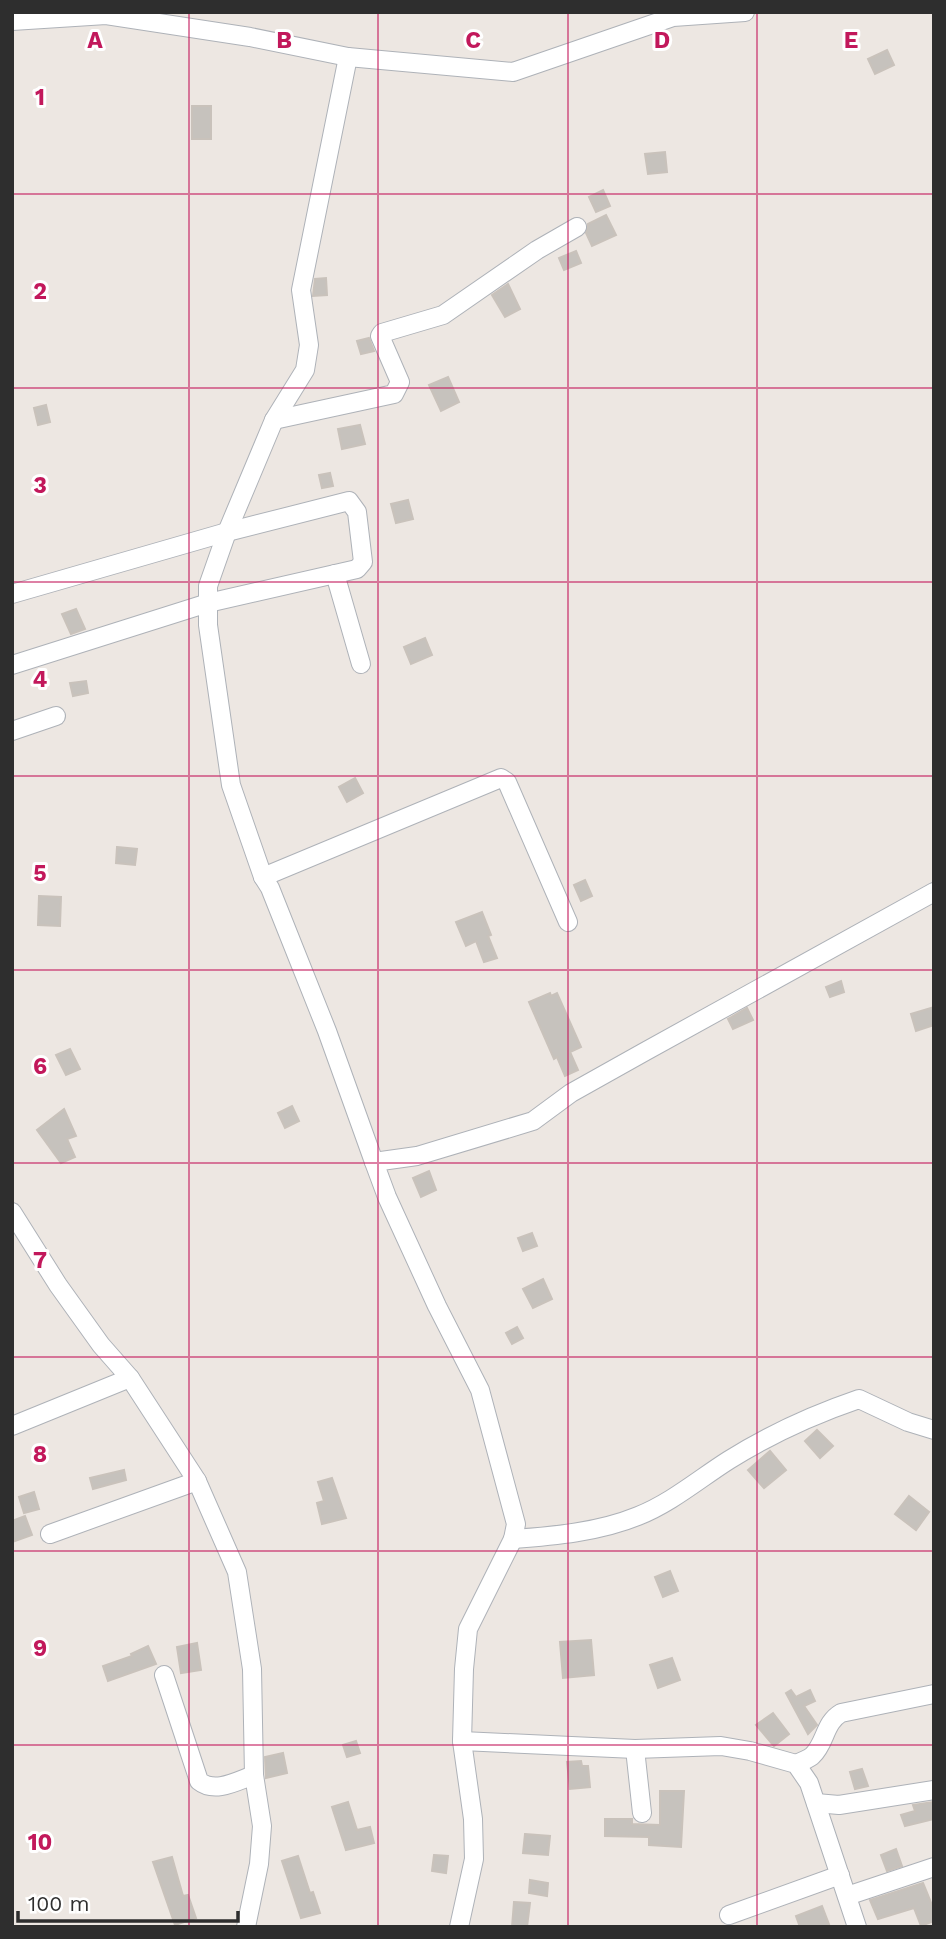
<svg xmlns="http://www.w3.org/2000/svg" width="946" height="1939" viewBox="0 0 946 1939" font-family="'Work Sans',sans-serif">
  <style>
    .building { fill: #c6c2bd; stroke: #c9c2bb; stroke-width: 2 }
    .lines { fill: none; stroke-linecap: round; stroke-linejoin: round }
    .street-casing { stroke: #aeb2b8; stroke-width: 20 }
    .street { stroke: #fff; stroke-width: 18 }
    .grid { fill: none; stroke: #c2185b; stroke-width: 2; stroke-opacity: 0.55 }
    .grid-label { font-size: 23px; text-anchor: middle; font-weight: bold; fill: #c2185b; stroke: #fff; stroke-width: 6; stroke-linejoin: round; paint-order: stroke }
  </style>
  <rect width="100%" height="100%" fill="#ede7e2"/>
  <!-- building -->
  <g class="building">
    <polygon points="887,50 894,65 875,74 868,59"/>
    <rect x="192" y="106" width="19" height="33"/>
    <polygon points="665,152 667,172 648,174 645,154"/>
    <polygon points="603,190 610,206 596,212 589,197"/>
    <polygon points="606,215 616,235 592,246 586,233 588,224"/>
    <polygon points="576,251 581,263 564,270 559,258"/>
    <polygon points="326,278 327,295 313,296 315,279"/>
    <polygon points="508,284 520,309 505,317 492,295"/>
    <polygon points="369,338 374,351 361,354 357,341"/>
    <polygon points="448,377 459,402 441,411 429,385"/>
    <polygon points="46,405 50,422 38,425 34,408"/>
    <polygon points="360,425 365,444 342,449 338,429"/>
    <polygon points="330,473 333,486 322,488 319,475"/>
    <polygon points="408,500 413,519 396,523 391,504"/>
    <polygon points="76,609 85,629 71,634 62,614"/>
    <polygon points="425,638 432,655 411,664 404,647"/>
    <polygon points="86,681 88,693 73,696 70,683"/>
    <polygon points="355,778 363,793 347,802 339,787"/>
    <polygon points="117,847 137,849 135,865 116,863"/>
    <polygon points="585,880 592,896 581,901 574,885"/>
    <polygon points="39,896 61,897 60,926 38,925"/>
    <polygon points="482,912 491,935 488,936 497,958 484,962 476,941 466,946 456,922"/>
    <polygon points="841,981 844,992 830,997 826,987"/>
    <polygon points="550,993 551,996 557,993 581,1047 570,1052 578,1070 565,1076 557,1057 554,1059 529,1002"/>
    <polygon points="934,1007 934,1025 916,1031 911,1014"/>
    <polygon points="747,1008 753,1020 733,1029 728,1019"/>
    <polygon points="70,1049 80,1069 66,1075 56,1055"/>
    <polygon points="292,1106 299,1121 285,1128 278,1113"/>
    <polygon points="64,1109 76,1136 67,1139 75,1157 61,1163 37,1130"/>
    <polygon points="429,1171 436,1190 421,1197 413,1178"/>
    <polygon points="532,1233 537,1246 523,1251 518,1238"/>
    <polygon points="543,1279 552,1299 533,1308 523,1289"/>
    <polygon points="517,1327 523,1338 512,1344 506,1333"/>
    <polygon points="817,1430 833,1446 820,1458 805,1441"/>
    <polygon points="770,1451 786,1470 764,1488 748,1470"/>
    <polygon points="124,1470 126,1480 93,1489 90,1478"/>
    <polygon points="332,1478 346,1518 322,1524 317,1503 324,1501 318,1482"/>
    <polygon points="34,1492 39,1509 24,1513 19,1497"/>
    <polygon points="909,1496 929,1512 916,1530 895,1514"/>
    <polygon points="25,1516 32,1535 12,1542 12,1521"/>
    <polygon points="670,1571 678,1591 663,1597 655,1577"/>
    <polygon points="591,1640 594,1675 563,1678 560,1642"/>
    <polygon points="197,1643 201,1670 181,1673 177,1647"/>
    <polygon points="148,1646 156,1664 108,1681 103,1666 132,1656 131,1654"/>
    <polygon points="672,1658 680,1680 658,1688 650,1665"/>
    <polygon points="791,1690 796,1697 810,1690 815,1701 804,1706 817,1725 808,1734 786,1693"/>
    <polygon points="773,1713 789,1734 774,1746 756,1725"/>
    <polygon points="356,1741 360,1753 347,1757 343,1745"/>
    <polygon points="283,1753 287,1773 266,1778 265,1757"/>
    <polygon points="581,1761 582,1766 588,1766 590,1787 570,1789 567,1762"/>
    <polygon points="862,1769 868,1786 855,1789 850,1772"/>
    <polygon points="660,1791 684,1791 681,1847 649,1845 649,1837 605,1836 605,1819 632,1819 632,1824 660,1825"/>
    <polygon points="348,1802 357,1830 370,1827 374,1843 346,1850 332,1807"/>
    <polygon points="934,1802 934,1819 905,1826 901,1815 915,1811 913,1805"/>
    <polygon points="525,1834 550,1836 548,1855 523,1853"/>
    <polygon points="896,1849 902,1866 887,1871 881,1855"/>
    <polygon points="434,1855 448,1856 446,1873 432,1871"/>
    <polygon points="298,1856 310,1893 313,1892 320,1913 301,1918 282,1861"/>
    <polygon points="172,1857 183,1896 188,1895 196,1918 175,1925 153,1862"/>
    <polygon points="530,1880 548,1883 547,1896 529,1893"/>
    <polygon points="923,1883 934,1910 934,1921 921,1926 914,1908 878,1919 870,1900"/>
    <polygon points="514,1902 530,1903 527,1927 512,1927"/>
    <polygon points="822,1906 830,1927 800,1927 796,1916"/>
  </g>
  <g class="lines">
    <defs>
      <g id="street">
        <polyline points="12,21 106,15 250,37 348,57 513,72 673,17 745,12"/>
        <polyline points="348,57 301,290 309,345 305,370 274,420 227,532 208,586 208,625 231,785 263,877 270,888 327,1031 374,1162"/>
        <polyline points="274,420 394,394 400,382 380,336 382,333 443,315 537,250 577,227"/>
        <polyline points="335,574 361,664"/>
        <polyline points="12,594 227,532 349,501 357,512 363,562 357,569 208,603 12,665"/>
        <polyline points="12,731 56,716"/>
        <polyline points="263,877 501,778 507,782 568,922"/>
        <polyline points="12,1212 58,1285 101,1345 130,1378 197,1481 237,1572 252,1669 254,1775 262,1826 259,1864 246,1927"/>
        <polyline points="12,1426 130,1378"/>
        <polyline points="50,1534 197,1481"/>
        <path d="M513,1539C554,1536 599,1532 638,1516C671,1503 699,1479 729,1460C769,1435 815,1414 859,1399L908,1422L934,1430"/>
        <path d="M164,1675L199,1781C215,1794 237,1781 254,1775"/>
        <polyline points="462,1741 635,1749 721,1746 750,1751 796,1764 809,1783 857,1927"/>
        <polyline points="635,1749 642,1813"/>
        <path d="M796,1764C801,1762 808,1759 812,1756C826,1743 824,1723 841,1713L934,1694"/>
        <polyline points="816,1803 839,1805 934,1790"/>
        <polyline points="847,1896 934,1867"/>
        <polyline points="729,1915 840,1875"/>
        <polyline points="459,1927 474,1859 473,1819 462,1741 464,1669 468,1629 513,1539 516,1524 480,1390 437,1306 387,1197 374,1162 417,1156 533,1121 571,1093 646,1051 934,892"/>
      </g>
    </defs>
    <!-- street casing -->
    <use href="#street" class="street-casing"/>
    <!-- street -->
    <use href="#street" class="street"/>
  </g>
  <!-- grid -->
  <path class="grid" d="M189,12V1927M378,12V1927M568,12V1927M757,12V1927M12,194H934M12,388H934M12,582H934M12,776H934M12,970H934M12,1163H934M12,1357H934M12,1551H934M12,1745H934"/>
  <g class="grid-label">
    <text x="95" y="48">A</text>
    <text x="284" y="48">B</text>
    <text x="473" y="48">C</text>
    <text x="662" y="48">D</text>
    <text x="851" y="48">E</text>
    <text x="40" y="105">1</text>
    <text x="40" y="299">2</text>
    <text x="40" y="493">3</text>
    <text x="40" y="687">4</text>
    <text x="40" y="881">5</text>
    <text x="40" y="1074">6</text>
    <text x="40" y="1268">7</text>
    <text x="40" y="1462">8</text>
    <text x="40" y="1656">9</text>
    <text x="40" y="1850">10</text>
  </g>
  <!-- border -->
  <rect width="946" height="1939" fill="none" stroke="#2e2e2e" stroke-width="28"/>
  <!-- scale -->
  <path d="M18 1911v10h220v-10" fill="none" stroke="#2e2e2e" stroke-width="3.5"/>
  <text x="28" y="1911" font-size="21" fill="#2e2e2e" stroke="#ffffff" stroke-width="5" paint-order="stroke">100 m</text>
</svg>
